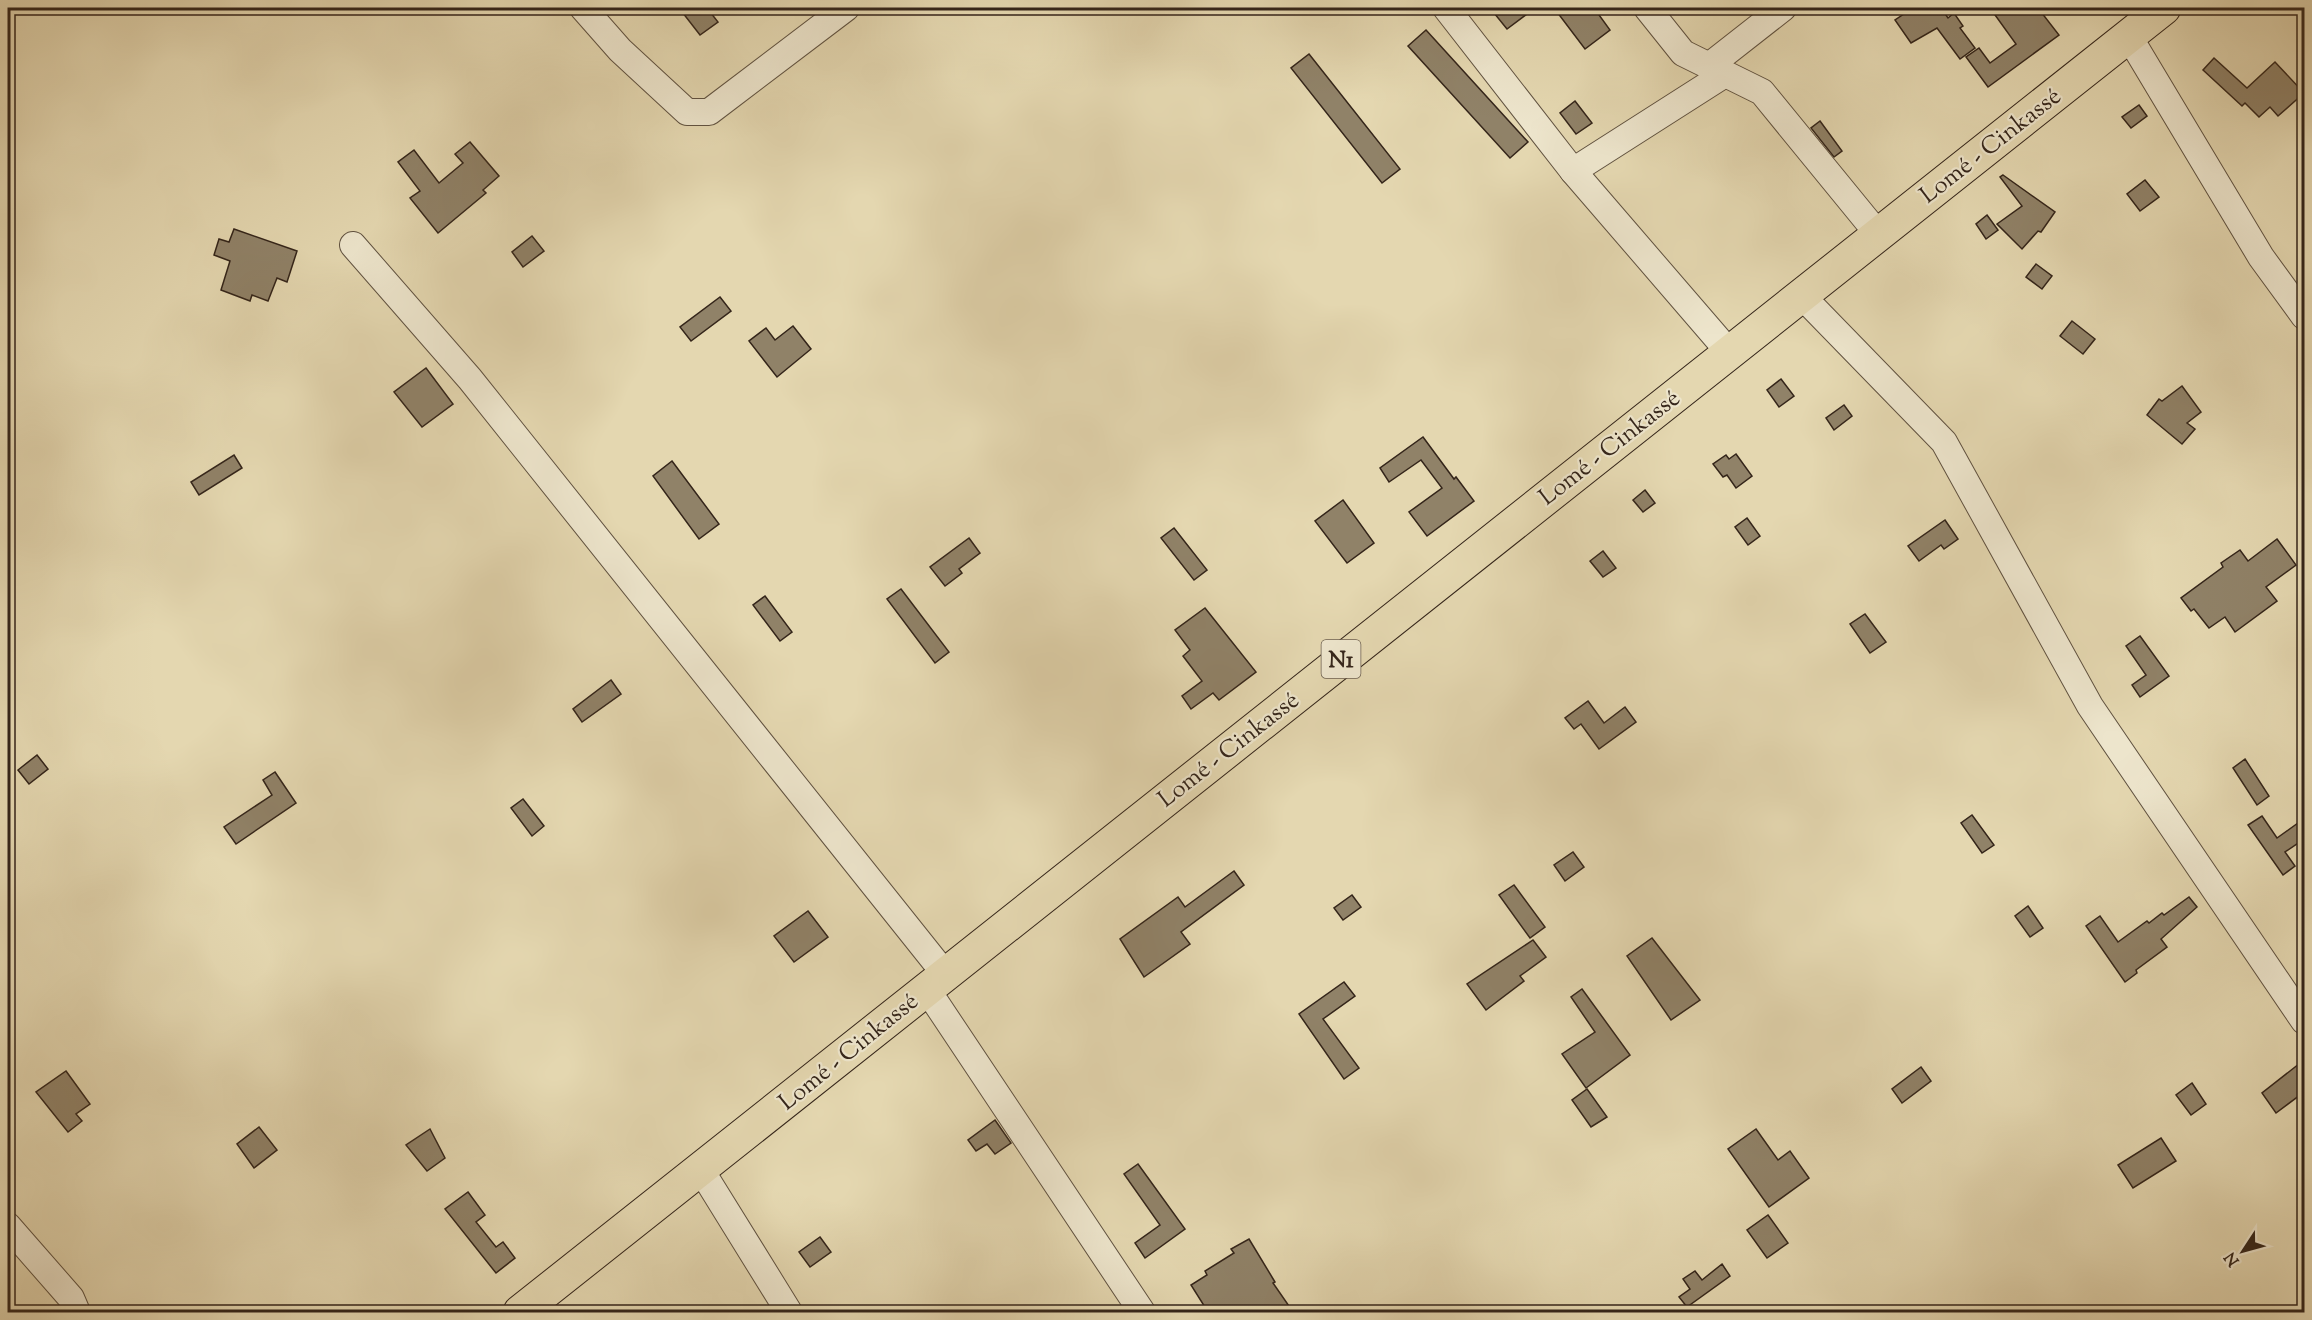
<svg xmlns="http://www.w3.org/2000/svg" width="2312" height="1320" viewBox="0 0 2312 1320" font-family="'Sorts Mill Goudy',serif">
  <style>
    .building { fill: #908268; stroke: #34251a; stroke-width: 1.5 }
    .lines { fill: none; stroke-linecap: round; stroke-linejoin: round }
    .minor-casing { stroke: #605240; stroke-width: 28 }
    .highway-casing { stroke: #34251a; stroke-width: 35 }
    .minor { stroke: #ede5cc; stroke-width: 26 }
    .highway { stroke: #e4d7b0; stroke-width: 33 }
    .labels { text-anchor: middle; stroke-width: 4.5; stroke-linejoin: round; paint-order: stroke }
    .shield { fill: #ede5cc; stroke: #6c5f4f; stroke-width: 1.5 }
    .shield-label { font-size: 22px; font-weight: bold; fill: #34251a }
    .street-label { font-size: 24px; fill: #34251a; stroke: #ede5cc }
  </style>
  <rect width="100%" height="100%" fill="#e4d7b0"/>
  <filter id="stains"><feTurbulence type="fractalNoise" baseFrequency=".00333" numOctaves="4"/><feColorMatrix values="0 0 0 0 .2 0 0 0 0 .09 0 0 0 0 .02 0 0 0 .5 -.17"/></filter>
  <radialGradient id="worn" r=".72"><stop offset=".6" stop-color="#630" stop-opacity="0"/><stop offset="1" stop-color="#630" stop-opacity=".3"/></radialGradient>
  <!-- building -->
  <g class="building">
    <polygon points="679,8 707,8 718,22 700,35"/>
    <polygon points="1502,8 1535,8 1507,29 1494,13"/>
    <polygon points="1554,8 1594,8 1610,30 1585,49"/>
    <polygon points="1913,8 1941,8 1948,18 1954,13 1963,26 1960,28 1975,48 1960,59 1937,28 1911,43 1895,20"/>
    <polygon points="1990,8 2038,8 2059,35 1988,87 1966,57 1979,48 1990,63 2016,44"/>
    <polygon points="1426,30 1528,142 1510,158 1408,46"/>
    <polygon points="1309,54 1400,169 1382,183 1291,68"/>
    <polygon points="2214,58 2247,88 2275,62 2304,93 2278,116 2270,107 2259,117 2245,103 2242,106 2203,70"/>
    <polygon points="1575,101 1592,123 1576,134 1560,113"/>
    <polygon points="2139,105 2147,116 2131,128 2122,117"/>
    <polygon points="1820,121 1842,151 1834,157 1811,128"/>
    <polygon points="470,142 499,176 483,190 486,193 438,233 410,198 420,191 398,162 414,150 439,183 463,163 455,154"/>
    <polygon points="2003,175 2055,212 2041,232 2038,231 2022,249 1997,224 2022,206 2000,177"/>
    <polygon points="2145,180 2159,197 2140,211 2127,194"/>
    <polygon points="1987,215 1998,230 1986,239 1976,224"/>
    <polygon points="234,229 297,251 287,282 277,278 268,301 252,295 250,301 221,290 230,261 214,255 219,239 229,242"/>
    <polygon points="532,236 544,251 523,267 512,252"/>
    <polygon points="2036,264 2052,276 2042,289 2026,277"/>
    <polygon points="720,297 731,311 691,341 680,327"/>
    <polygon points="2072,321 2095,339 2083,354 2060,336"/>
    <polygon points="793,326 811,349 777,377 749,341 766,328 775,340"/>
    <polygon points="426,368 453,404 422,427 394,392"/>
    <polygon points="1781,379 1794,396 1779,407 1767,390"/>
    <polygon points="2182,386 2201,412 2187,423 2195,429 2182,444 2147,415 2159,399 2162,401"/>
    <polygon points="1844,405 1852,416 1834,430 1826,418"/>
    <polygon points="1423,437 1454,479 1456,477 1474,501 1427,536 1409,512 1442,488 1421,460 1389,482 1380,468"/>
    <polygon points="1736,454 1752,476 1736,488 1727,475 1723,477 1713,464 1726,455 1729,459"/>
    <polygon points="234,455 242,468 199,495 191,482"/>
    <polygon points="672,461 719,524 699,539 653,476"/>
    <polygon points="1645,490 1655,503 1643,512 1633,500"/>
    <polygon points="1343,500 1374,543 1347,563 1315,521"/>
    <polygon points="1747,518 1760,536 1748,545 1735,527"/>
    <polygon points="1945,520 1958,539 1944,549 1941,545 1919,561 1908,546"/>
    <polygon points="1174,528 1207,570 1194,580 1161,538"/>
    <polygon points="969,538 980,553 959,569 962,573 945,586 930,567"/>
    <polygon points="2277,539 2296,565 2266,587 2277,601 2235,632 2225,617 2209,628 2194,609 2191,611 2181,598 2223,567 2221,563 2240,550 2248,561"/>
    <polygon points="1603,551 1616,568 1603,577 1590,561"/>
    <polygon points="901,589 949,652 935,663 887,599"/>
    <polygon points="765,596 792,632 780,641 753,605"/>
    <polygon points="1205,608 1256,672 1219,700 1213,693 1191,709 1182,696 1202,681 1183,656 1190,650 1175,630"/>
    <polygon points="1865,614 1886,642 1870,653 1850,624"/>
    <polygon points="2140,636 2169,676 2140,697 2132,685 2146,675 2126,646"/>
    <polygon points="611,680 621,694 582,722 573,709"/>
    <polygon points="1588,701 1604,723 1625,707 1636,722 1599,749 1581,724 1574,729 1565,718"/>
    <polygon points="37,755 48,769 29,784 18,770"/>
    <polygon points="2245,759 2269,796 2257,805 2233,768"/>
    <polygon points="275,772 296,803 236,844 224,827 272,795 263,780"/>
    <polygon points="523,799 544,826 532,836 511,808"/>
    <polygon points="1972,815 1994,845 1982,853 1961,823"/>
    <polygon points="2262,816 2277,838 2298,823 2304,832 2304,839 2285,852 2295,866 2283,875 2248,825"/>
    <polygon points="1573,852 1584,867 1565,881 1554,865"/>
    <polygon points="1234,871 1244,885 1181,932 1190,944 1144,977 1120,939 1178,897 1185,907"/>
    <polygon points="1514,885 1545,927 1530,938 1499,895"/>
    <polygon points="1352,895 1361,907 1343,920 1334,908"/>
    <polygon points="2189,897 2197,907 2161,939 2167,947 2136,970 2137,973 2125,982 2086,926 2100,916 2118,942 2147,921 2149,923 2162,913 2164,915"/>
    <polygon points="2028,906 2043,928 2030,937 2015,916"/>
    <polygon points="808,911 828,937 794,962 774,936"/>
    <polygon points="1652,938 1700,1000 1671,1020 1627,956"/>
    <polygon points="1533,940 1546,957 1520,976 1524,981 1486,1010 1467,984"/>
    <polygon points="1344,982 1355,996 1323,1019 1359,1068 1344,1079 1299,1014"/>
    <polygon points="1582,989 1630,1055 1586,1088 1562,1054 1595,1032 1571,997"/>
    <polygon points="2304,1060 2304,1092 2276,1113 2262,1093"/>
    <polygon points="1921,1067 1931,1081 1902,1103 1892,1089"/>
    <polygon points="66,1071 90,1104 76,1114 82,1121 68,1132 36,1092"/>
    <polygon points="2192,1083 2206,1104 2191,1115 2176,1095"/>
    <polygon points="1587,1089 1607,1117 1591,1127 1572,1100"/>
    <polygon points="995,1120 1011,1143 995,1154 987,1144 976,1151 968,1140"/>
    <polygon points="259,1127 277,1150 254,1168 237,1144"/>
    <polygon points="430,1129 445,1158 427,1171 406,1145"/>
    <polygon points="1756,1129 1778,1160 1790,1151 1809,1178 1769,1207 1728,1149"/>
    <polygon points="2161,1138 2176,1161 2133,1188 2118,1165"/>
    <polygon points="1138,1164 1185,1229 1145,1258 1135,1243 1160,1225 1124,1174"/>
    <polygon points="468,1192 485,1215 476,1222 496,1247 503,1242 515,1258 496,1273 445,1209"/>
    <polygon points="1768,1215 1788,1243 1767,1258 1747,1230"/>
    <polygon points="820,1237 831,1252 810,1267 799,1252"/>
    <polygon points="1249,1239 1275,1282 1273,1283 1289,1306 1280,1312 1208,1312 1191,1285 1207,1275 1205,1271 1234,1253 1231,1249"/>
    <polygon points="1722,1264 1730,1276 1687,1307 1679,1297 1690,1289 1683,1279 1695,1271 1702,1280"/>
  </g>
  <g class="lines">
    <defs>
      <g id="minor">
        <polyline points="583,8 620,50 687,112 709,112 846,8"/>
        <polyline points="1446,8 1573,171 1729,352"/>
        <polyline points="1647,8 1683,53 1762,92 1878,234"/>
        <polyline points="2128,35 2261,257 2304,316"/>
        <polyline points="1709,66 1783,8"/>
        <polyline points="1573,171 1725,74"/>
        <polyline points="353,245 470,379 945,974"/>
        <polyline points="1801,295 1944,442 2090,706 2304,1021"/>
        <polyline points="926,988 1142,1312"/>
        <polyline points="701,1170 789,1312"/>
        <polyline points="8,1226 71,1298 77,1312"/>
      </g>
      <polyline id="highway" points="520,1312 2164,8"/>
    </defs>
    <!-- minor casing -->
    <use href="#minor" class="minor-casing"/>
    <!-- highway casing -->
    <use href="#highway" class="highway-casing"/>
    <!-- minor -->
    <use href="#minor" class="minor"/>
    <!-- highway -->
    <use href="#highway" class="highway"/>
  </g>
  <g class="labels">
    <!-- shield labels -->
    <rect class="shield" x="1321.5" y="640" width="39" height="38" rx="4.5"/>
    <g class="shield-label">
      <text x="1341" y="667">N1</text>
    </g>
    <!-- street labels -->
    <g class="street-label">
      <text transform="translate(1990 145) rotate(-38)" y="8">Lomé - Cinkassé</text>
      <text transform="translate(1609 447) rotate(-38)" y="8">Lomé - Cinkassé</text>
      <text transform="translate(1228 749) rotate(-38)" y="8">Lomé - Cinkassé</text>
      <text transform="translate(848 1051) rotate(-39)" y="8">Lomé - Cinkassé</text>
    </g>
  </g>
  <!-- margin -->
  <rect width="2312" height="1320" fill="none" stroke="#e4d7b0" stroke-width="30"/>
  <rect x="9" y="9" width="2294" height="1302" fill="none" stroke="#34251a" stroke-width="3"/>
  <rect x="15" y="15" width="2282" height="1290" fill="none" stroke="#34251a" stroke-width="1.5"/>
  <!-- north arrow -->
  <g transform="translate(2243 1251) rotate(234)" stroke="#ede5cc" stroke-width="4.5" paint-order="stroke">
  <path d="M0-4.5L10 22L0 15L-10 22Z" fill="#34251a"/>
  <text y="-9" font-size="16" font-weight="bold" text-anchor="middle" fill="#34251a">N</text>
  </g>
  <rect width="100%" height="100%" filter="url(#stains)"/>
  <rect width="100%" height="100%" fill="url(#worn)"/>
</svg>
